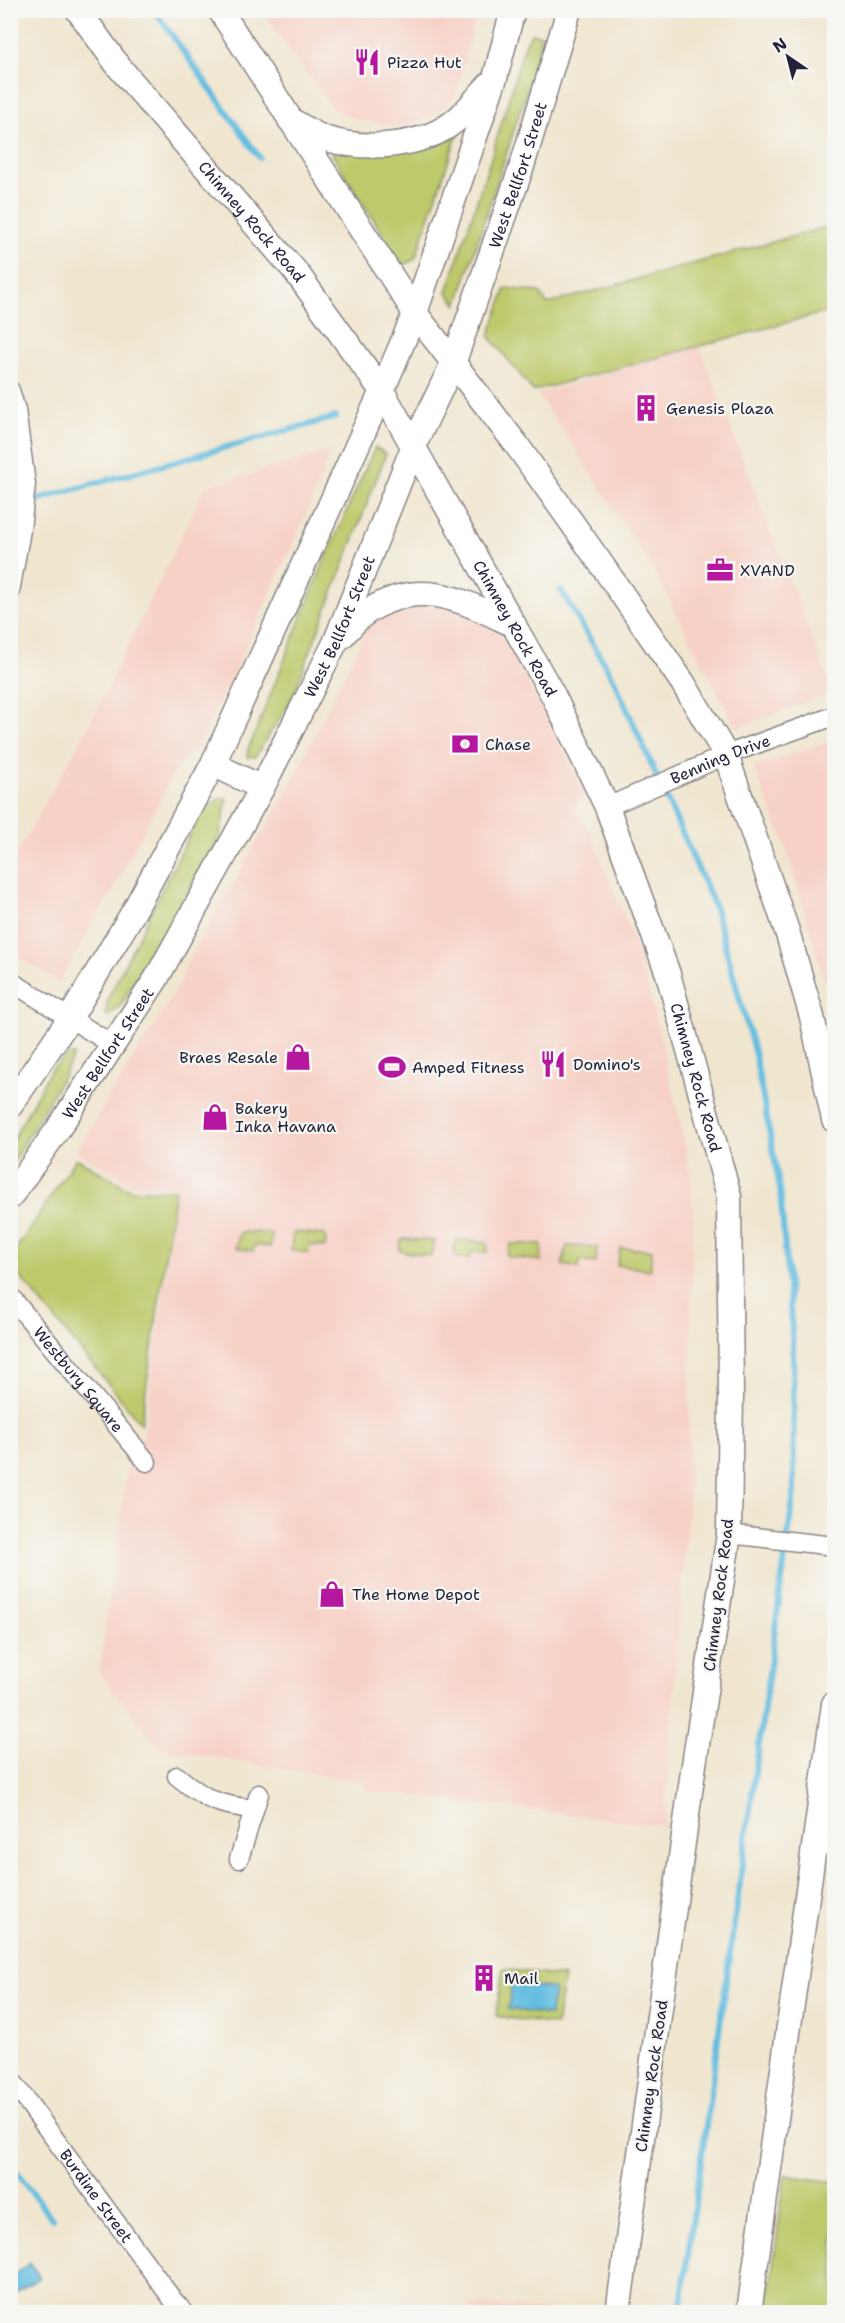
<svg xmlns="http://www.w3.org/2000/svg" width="845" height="2323" viewBox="0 0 845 2323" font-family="'Shantell Sans',sans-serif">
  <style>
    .built { fill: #f7d1c6 }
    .green { fill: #bdc96b; stroke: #707653; stroke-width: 1.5 }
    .water { fill: #63bde0; stroke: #42708e; stroke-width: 1.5 }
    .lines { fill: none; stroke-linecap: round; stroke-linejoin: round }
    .stream { stroke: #63bde0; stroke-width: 6 }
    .street-casing { stroke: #898485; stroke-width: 21 }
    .secondary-casing { stroke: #898485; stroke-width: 27 }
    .street { stroke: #fff; stroke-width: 18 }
    .secondary { stroke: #fff; stroke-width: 24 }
    .labels { text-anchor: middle; stroke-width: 4.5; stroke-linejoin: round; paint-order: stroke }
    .poi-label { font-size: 16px; fill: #22223b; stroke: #f6f6f2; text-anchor: start }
    .street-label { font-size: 16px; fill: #22223b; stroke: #f6f6f2 }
  </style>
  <rect width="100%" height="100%" fill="#f6f6f2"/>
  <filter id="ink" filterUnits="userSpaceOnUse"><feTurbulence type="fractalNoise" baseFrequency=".0167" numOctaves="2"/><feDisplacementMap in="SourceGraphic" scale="12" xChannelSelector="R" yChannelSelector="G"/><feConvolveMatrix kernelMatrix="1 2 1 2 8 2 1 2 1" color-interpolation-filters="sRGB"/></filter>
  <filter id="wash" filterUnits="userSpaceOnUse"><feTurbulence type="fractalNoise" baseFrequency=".008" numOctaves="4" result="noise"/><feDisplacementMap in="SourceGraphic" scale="24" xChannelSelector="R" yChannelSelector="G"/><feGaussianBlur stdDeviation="1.35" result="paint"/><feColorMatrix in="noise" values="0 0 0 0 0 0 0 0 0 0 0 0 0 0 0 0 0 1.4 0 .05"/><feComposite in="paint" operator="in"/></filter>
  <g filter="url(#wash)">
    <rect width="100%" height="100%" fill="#f0e6cf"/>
    <!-- built -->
    <g class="built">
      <polygon points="262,11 477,11 455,97 431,116 396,127 355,119 332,108"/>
      <polygon points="699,346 833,692 736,728 653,569 576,450 537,394"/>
      <polygon points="331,451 308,510 237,666 197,747 177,767 116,884 59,982 11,953 11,864 91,722 205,487"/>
      <polygon points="437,602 488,623 510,644 529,686 585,792 574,808 592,835 642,962 681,1125 691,1179 693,1211 688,1509 664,1826 364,1790 365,1782 160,1749 99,1673 128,1465 144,1433 177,1188 132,1185 76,1151 181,981 183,970 288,789 370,622 403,604"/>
      <polygon points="834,739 834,1014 787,850 754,768"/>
      <polygon points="470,2303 563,2312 469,2312"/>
    </g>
    <!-- green -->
    <g class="green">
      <polygon points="531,33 541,35 532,75 457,305 447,292 490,161 524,48"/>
      <polygon points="460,127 415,259 403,266 332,154 338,148"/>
      <polygon points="834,225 834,310 533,391 489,336 506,288 539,292 547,304"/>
      <polygon points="375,447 386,454 292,699 255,757 248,757 248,750 322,567"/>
      <polygon points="218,799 227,799 219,839 121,1005 108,1016 105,1013 109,996 198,818"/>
      <path d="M67,1055H74C55,1094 30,1129 11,1168V1143L50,1071Z"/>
      <polygon points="76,1158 131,1190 175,1190 141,1424 23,1280 11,1271 11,1257"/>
      <polygon points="242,1232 271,1233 272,1236 270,1247 255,1245 253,1251 236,1248 239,1234"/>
      <polygon points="297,1232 324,1235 326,1237 325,1247 309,1245 308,1253 291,1250 293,1234"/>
      <polygon points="404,1239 434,1241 431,1256 399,1251 401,1240"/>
      <polygon points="458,1240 487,1242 487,1253 471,1252 470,1259 454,1257 455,1242"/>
      <polygon points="511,1244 541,1244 542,1246 541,1261 509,1257 507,1255"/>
      <polygon points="567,1246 597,1247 596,1263 580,1261 579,1268 562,1265"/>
      <polygon points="620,1248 652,1250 650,1270 617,1265"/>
      <polygon points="503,1969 564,1977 556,2025 496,2016"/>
      <polygon points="785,2175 834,2182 834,2312 767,2312"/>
    </g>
    <!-- water -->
    <g class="water">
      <polygon points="512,1983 554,1989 550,2015 508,2009"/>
      <polygon points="30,2263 40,2277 16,2293 11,2285 15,2280 12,2276"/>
    </g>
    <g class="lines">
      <!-- stream -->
      <g class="stream">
        <polyline points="154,10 259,157"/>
        <polyline points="10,507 336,417"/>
        <polyline points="561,590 614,680 714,905 755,1055 780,1189 793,1343 794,1493 680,2312"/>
        <polyline points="10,2163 52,2219"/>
      </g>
    </g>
  </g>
  <g filter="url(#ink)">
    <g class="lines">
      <defs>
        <g id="street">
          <polyline points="10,390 16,410 26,484 21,530 10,592"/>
          <path id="s1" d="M607,807L726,755L834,716"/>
          <polyline points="10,981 113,1045"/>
          <path id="s2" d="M10,1296L147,1462"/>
          <polyline points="729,1534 834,1546"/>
          <path d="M177,1776C206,1800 217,1805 254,1809"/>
          <polyline points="816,1845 834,1847"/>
          <polyline points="239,1859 259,1794"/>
          <path id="s3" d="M10,2078L173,2300L184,2312"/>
        </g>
        <g id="secondary">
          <path id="s4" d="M78,10L119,67L296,272L382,391L553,695L607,807L668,974L729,1196L731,1395L729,1534L692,1778L618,2312"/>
          <polyline points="220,10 415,313 516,444 604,568 683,683 726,755 787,931 812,1017 834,1120"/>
          <path d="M290,120C302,126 314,135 327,139C366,151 423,147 455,121C468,110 478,96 490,84"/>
          <path d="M341,637C349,629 357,618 367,612C421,576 463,601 514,625"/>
          <polyline points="213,764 262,788"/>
          <polyline points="10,1106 70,1018 134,911 213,764 382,391 415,313 495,78 513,10"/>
          <path id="s5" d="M10,1197L58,1129L156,979L262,788L335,643L414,445L454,361L522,166L569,10"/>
          <polyline points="749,2312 834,1704"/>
        </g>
      </defs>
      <!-- street casing -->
      <use href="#street" class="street-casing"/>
      <!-- secondary casing -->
      <use href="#secondary" class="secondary-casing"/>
      <!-- street -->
      <use href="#street" class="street"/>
      <!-- secondary -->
      <use href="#secondary" class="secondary"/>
    </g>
  </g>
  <!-- icons -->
  <defs>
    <symbol id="restaurant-bare" viewBox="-9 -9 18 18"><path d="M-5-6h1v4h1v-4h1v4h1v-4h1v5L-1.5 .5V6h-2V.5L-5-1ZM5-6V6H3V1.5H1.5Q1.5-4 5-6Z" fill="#b5179e" stroke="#f6f6f2" stroke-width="2.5" paint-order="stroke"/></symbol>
    <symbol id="building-bare" viewBox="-9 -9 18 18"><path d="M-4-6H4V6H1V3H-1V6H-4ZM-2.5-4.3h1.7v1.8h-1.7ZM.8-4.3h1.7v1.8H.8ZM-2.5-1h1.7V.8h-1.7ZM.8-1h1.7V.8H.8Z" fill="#b5179e" stroke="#f6f6f2" stroke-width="2.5" paint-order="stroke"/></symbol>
    <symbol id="office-bare" viewBox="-9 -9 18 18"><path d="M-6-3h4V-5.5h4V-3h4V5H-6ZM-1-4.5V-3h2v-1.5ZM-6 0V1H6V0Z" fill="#b5179e" stroke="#f6f6f2" stroke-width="2.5" paint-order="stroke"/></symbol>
    <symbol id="bank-bare" viewBox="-9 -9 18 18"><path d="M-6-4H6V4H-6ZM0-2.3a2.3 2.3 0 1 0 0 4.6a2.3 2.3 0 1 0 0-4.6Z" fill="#b5179e" stroke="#f6f6f2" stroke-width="2.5" paint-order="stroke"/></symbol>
    <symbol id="shop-bare" viewBox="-9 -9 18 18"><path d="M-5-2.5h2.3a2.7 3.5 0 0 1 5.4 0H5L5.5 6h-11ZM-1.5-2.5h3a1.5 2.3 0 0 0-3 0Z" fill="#b5179e" stroke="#f6f6f2" stroke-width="2.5" paint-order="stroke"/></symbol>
    <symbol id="stadium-bare" viewBox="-9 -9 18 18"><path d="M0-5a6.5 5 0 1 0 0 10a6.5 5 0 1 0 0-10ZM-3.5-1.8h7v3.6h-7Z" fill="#b5179e" stroke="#f6f6f2" stroke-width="2.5" paint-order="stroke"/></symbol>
  </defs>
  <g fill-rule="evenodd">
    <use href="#restaurant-bare" x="348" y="43" width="38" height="38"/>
    <use href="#building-bare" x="627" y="389" width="38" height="38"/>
    <use href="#office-bare" x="701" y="551" width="38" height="38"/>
    <use href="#bank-bare" x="446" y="725" width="38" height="38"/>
    <use href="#shop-bare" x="279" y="1038" width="38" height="38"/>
    <use href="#restaurant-bare" x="534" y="1045" width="38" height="38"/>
    <use href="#stadium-bare" x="373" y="1048" width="38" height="38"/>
    <use href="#shop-bare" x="196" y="1098" width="38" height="38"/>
    <use href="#shop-bare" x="313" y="1575" width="38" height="38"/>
    <use href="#building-bare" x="465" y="1959" width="38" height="38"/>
  </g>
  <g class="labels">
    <!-- poi labels -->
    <g class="poi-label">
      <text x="387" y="68">Pizza Hut</text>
      <text x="666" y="414">Genesis Plaza</text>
      <text x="740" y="576">XVAND</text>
      <text x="485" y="750">Chase</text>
      <text x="278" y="1063" text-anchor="end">Braes Resale</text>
      <text x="573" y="1070">Domino's</text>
      <text x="412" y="1073">Amped Fitness</text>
      <text x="235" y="1114">Bakery<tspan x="235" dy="18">Inka Havana</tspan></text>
      <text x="352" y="1600">The Home Depot</text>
      <text x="504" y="1984">Mail</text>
    </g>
    <!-- street labels -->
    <g class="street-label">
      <text dy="6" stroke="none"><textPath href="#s5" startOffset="1146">West Bellfort Street</textPath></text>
      <text dy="6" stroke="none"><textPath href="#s4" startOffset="274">Chimney Rock Road</textPath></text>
      <text dy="6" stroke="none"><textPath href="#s5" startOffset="660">West Bellfort Street</textPath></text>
      <text dy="6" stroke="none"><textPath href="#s4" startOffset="760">Chimney Rock Road</textPath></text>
      <text dy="6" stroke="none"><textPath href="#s1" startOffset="123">Benning Drive</textPath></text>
      <text dy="6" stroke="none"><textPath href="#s5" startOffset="174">West Bellfort Street</textPath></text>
      <text dy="6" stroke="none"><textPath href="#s4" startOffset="1246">Chimney Rock Road</textPath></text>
      <text dy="6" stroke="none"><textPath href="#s2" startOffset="108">Westbury Square</textPath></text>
      <text transform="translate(718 1595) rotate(-83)" y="6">Chimney Rock Road</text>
      <text transform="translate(651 2076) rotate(-82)" y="6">Chimney Rock Road</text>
      <text dy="6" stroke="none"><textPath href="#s3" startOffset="146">Burdine Street</textPath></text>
    </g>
  </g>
  <!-- margin -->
  <rect width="845" height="2323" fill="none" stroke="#f6f6f2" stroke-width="36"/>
  <!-- north arrow -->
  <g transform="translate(788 57) rotate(325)" stroke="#f6f6f2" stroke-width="4.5" paint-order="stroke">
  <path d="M0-4.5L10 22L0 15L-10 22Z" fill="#22223b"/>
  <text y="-9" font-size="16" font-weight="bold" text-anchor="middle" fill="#22223b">N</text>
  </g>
</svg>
